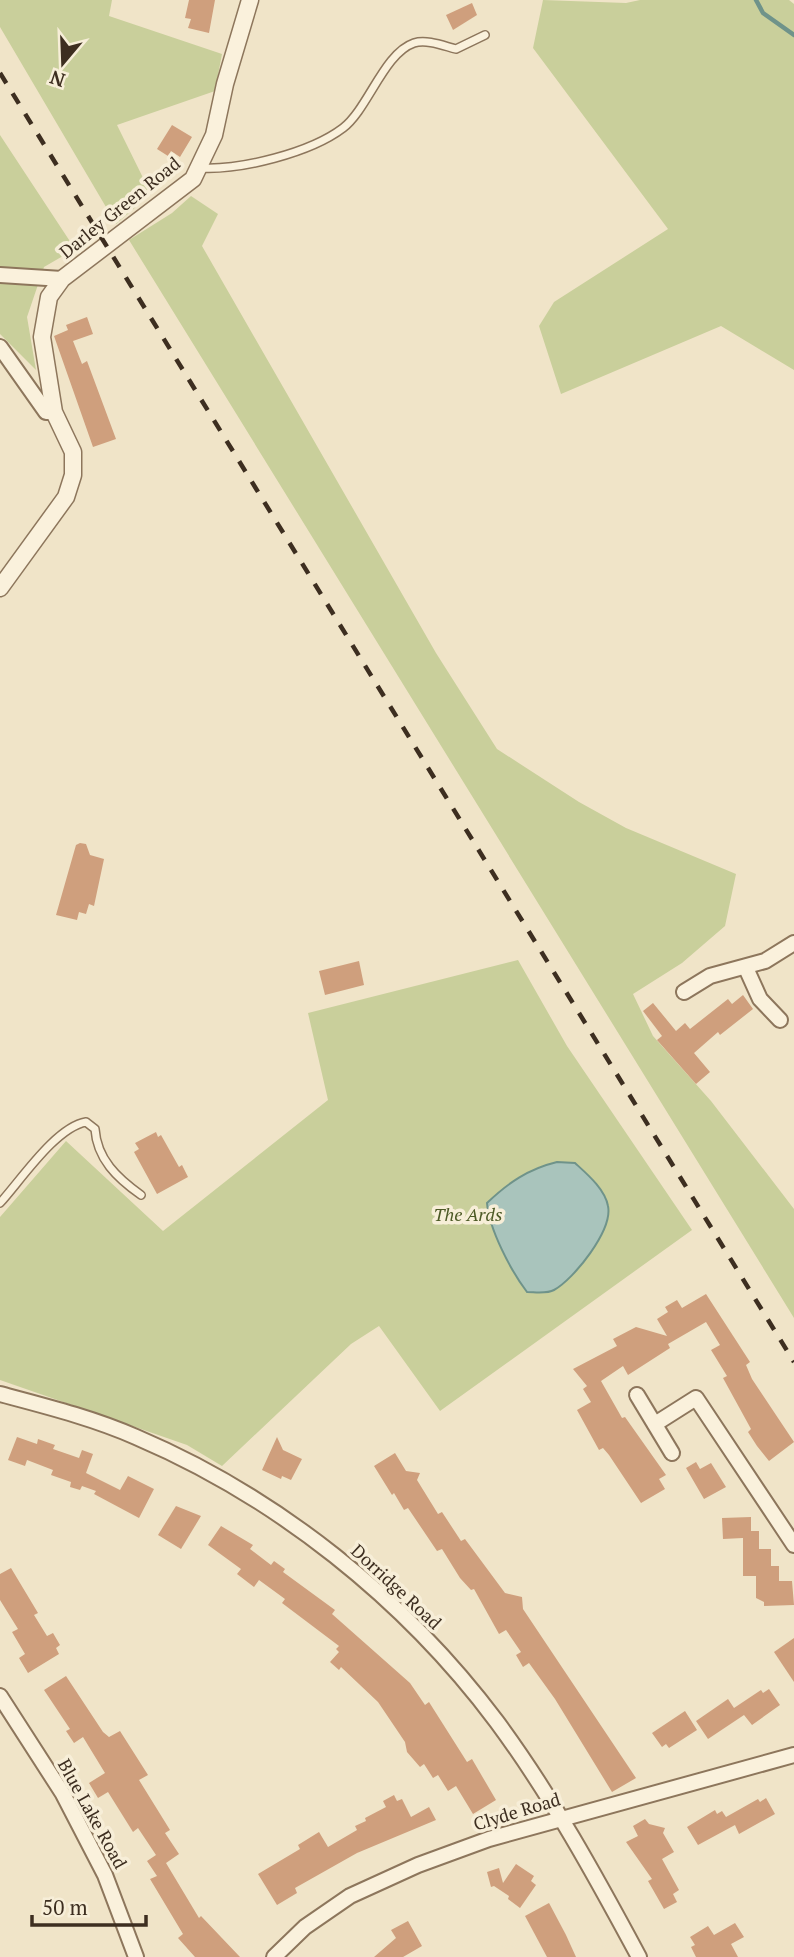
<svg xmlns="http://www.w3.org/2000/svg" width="794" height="1957" viewBox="0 0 794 1957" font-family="'PT Serif',serif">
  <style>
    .green { fill: #c9cf9b }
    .water { fill: #a9c4bc; stroke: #6f938a; stroke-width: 2 }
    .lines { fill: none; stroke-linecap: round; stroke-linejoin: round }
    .stream { stroke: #6f938a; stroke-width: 4.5 }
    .building { fill: #cf9f7d }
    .service-casing { stroke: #8d765c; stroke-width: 10 }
    .minor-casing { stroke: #8d765c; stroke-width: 18 }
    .tertiary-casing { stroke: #8d765c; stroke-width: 19 }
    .service { stroke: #faf1dc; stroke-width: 7 }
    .minor { stroke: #faf1dc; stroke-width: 14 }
    .tertiary { stroke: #faf1dc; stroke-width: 16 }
    .rail { stroke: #3d2e20; stroke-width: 4.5; stroke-dasharray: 12 12; stroke-linecap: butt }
    .labels { text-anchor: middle; stroke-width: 7; stroke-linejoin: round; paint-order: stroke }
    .street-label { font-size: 18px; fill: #3d2e20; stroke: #f7eed8 }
    .park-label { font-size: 18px; font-style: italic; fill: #4d5a26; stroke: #f7eed8 }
  </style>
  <rect width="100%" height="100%" fill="#f0e4c8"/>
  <!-- green -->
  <g class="green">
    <polygon points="0,0 112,0 109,16 222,54 215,91 117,125 151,194 116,224 0,27"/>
    <polygon points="543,0 626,3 640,0 789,0 794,4 794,370 721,326 561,394 539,326 554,302 668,229 533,48"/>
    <polygon points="0,135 75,249 44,267 27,317 36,370 0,334"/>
    <polygon points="191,196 218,214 202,246 436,653 497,749 579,802 626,828 736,874 725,926 682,963 633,994 653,1036 711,1101 794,1209 794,1318 129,240 172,213"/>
    <polygon points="518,960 567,1046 692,1230 440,1411 379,1326 351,1344 222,1466 187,1445 0,1380 0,1217 66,1141 163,1231 328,1100 308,1013"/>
  </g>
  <!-- water -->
  <path class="water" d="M557,1162L575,1163C587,1174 605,1189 608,1206C613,1230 574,1279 554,1290C547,1294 535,1292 527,1292C511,1271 489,1229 487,1203C508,1183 528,1169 557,1162Z"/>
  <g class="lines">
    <!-- stream -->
    <polyline class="stream" points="756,0 763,13 794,35"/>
  </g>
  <!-- building -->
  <g class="building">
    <polygon points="189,0 215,0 209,33 188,28 191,19 185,18"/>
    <polygon points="472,3 477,15 453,30 446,15"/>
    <polygon points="172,125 192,137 180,157 171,151 168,156 157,149"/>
    <polygon points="87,317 93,334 73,341 82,364 87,361 116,439 93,447 54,336 68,330 66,325"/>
    <polygon points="80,843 86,844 90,855 104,859 94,906 89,904 86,914 79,912 77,920 56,915 76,845"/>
    <polygon points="359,961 364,985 325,995 319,971"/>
    <polygon points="743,995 753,1009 720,1035 718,1032 694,1053 710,1072 696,1084 657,1040 662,1036 643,1011 653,1003 676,1031 685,1023 690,1029 728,999 732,1004"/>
    <polygon points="156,1132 158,1137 161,1135 179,1167 182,1165 188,1177 157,1194 134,1152 139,1149 135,1143"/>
    <polygon points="706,1294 750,1362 746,1365 752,1379 794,1442 769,1461 757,1446 748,1432 751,1429 723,1378 727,1376 711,1350 720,1345 706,1322 668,1344 670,1348 628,1375 623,1366 601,1381 622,1418 625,1417 666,1475 659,1479 665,1489 641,1503 609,1455 603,1448 599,1450 577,1410 591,1402 583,1389 587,1386 573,1369 617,1346 613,1339 636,1327 667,1336 657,1319 668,1312 665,1307 677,1300 682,1308"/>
    <polygon points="17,1437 37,1444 38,1439 55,1445 53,1449 79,1458 82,1450 93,1454 86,1473 120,1490 128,1476 154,1489 139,1518 94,1494 96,1491 82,1486 80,1490 70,1487 71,1482 51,1475 53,1470 27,1460 25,1466 8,1460"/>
    <polygon points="277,1437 283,1450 302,1459 291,1480 282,1476 281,1479 262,1470"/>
    <polygon points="395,1453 406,1471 420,1473 417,1480 438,1514 442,1512 461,1541 465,1539 505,1593 522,1597 523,1609 636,1778 612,1792 555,1699 529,1663 523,1667 516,1655 521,1652 506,1630 499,1634 474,1589 471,1590 460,1578 442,1549 437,1551 408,1508 404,1510 394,1493 392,1495 374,1466"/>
    <polygon points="696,1462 700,1469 711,1463 726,1487 704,1499 686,1468"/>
    <polygon points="176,1506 201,1516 181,1549 158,1535"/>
    <polygon points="751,1517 751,1531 759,1531 759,1549 771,1549 771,1566 779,1566 779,1581 792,1581 794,1605 764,1606 764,1602 756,1598 756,1576 743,1576 743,1538 723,1539 722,1518"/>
    <polygon points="221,1526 253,1545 250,1549 271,1565 274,1561 285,1569 283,1572 335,1610 332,1614 410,1683 425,1705 429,1702 467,1762 472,1759 496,1800 473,1814 456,1786 448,1791 438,1775 433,1778 424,1764 420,1767 407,1752 405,1742 378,1702 341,1667 339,1670 330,1662 339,1652 336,1649 339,1646 282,1603 285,1599 259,1580 254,1587 237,1574 241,1569 208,1545"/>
    <polygon points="11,1568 38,1613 34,1615 47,1636 53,1633 60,1645 56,1648 59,1654 28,1673 19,1658 25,1654 12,1632 18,1629 0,1600 0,1574"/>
    <polygon points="794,1638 794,1682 774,1652"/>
    <polygon points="66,1676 103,1732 109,1737 120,1731 148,1775 139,1780 170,1830 165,1833 179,1854 166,1863 199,1918 201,1916 240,1957 195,1957 178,1938 183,1934 150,1879 157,1876 147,1861 156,1855 138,1828 133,1832 108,1792 98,1798 89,1783 105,1773 83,1737 74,1743 66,1731 70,1729 44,1690"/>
    <polygon points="769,1689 780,1705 752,1725 744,1715 708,1739 696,1721 728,1699 734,1708 761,1690 763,1693"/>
    <polygon points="685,1711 697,1730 669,1748 666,1744 662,1747 652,1733"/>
    <polygon points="394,1795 397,1801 402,1799 411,1817 429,1807 436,1820 357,1853 295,1888 297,1893 277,1905 258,1874 300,1849 298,1845 319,1832 328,1847 357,1830 355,1826 366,1821 365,1818 386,1807 383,1801"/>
    <polygon points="766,1798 775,1814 739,1834 735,1825 698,1845 687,1827 715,1810 717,1814 722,1811 726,1817 758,1799 760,1802"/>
    <polygon points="645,1819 649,1824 665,1828 663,1833 674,1852 662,1859 679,1890 673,1894 677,1902 664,1909 648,1881 652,1879 626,1842 638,1836 633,1826"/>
    <polygon points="516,1864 534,1876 531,1881 536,1885 520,1908 508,1899 509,1896 494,1886 491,1887 487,1872 499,1868 503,1883"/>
    <polygon points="549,1903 566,1935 576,1957 547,1957 525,1916"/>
    <polygon points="408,1921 422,1946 403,1957 374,1957 396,1938 391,1930"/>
    <polygon points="735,1923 744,1937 731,1944 738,1957 696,1957 691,1947 695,1945 690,1937 708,1926 714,1935"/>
  </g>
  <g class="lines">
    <defs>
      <g id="service">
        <path d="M201,168C241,170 310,153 343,128C368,109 384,53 414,43C427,39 444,46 456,49L485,35"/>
        <path d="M0,1203C21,1180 56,1127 86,1122L95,1129C97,1159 117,1178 141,1195"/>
      </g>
      <g id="minor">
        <polyline points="0,275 62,279"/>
        <polyline points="0,347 46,412 54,412"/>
        <polyline points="746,968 760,999 780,1020"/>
        <polyline points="684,992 710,976 765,961 794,943"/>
        <path d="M0,1394C45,1406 93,1418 136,1437C277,1497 405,1599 497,1722C551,1795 596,1877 639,1957"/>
        <polyline points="637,1395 672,1453"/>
        <polyline points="655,1424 696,1398 794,1545"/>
        <polyline points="0,1696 63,1794 105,1875 136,1957"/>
        <polyline points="274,1957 305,1927 350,1896 418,1865 489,1839 794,1755"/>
      </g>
      <polyline id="tertiary" points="0,588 66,497 73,475 73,452 54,412 42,337 49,297 62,279 193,179 214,135 225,84 250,0"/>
    </defs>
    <!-- service casing -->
    <use href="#service" class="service-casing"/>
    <!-- minor casing -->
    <use href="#minor" class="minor-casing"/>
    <!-- tertiary casing -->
    <use href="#tertiary" class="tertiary-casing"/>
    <!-- service -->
    <use href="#service" class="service"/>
    <!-- minor -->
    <use href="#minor" class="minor"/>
    <!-- tertiary -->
    <use href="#tertiary" class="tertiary"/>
    <!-- rail -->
    <polyline class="rail" points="0,73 794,1362"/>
  </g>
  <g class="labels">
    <!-- street labels -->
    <g class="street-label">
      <text transform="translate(120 208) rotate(-39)" y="6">Darley Green Road</text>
      <text transform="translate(396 1587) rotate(43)" y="6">Dorridge Road</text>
      <text transform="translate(517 1812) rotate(-17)" y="6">Clyde Road</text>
      <text transform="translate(92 1814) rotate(61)" y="6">Blue Lake Road</text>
    </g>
    <!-- park labels -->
    <g class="park-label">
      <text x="468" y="1221">The Ards</text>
    </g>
  </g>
  <!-- north arrow -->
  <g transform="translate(63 63) rotate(199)" stroke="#f7eed8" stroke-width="5" paint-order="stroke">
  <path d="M0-5L12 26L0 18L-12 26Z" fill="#3d2e20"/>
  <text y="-10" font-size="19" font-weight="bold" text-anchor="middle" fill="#3d2e20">N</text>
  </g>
  <!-- scale -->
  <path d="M32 1915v10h114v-10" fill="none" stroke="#3d2e20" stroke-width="3.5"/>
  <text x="42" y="1915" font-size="21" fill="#3d2e20" stroke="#f7eed8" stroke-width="5" paint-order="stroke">50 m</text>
</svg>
